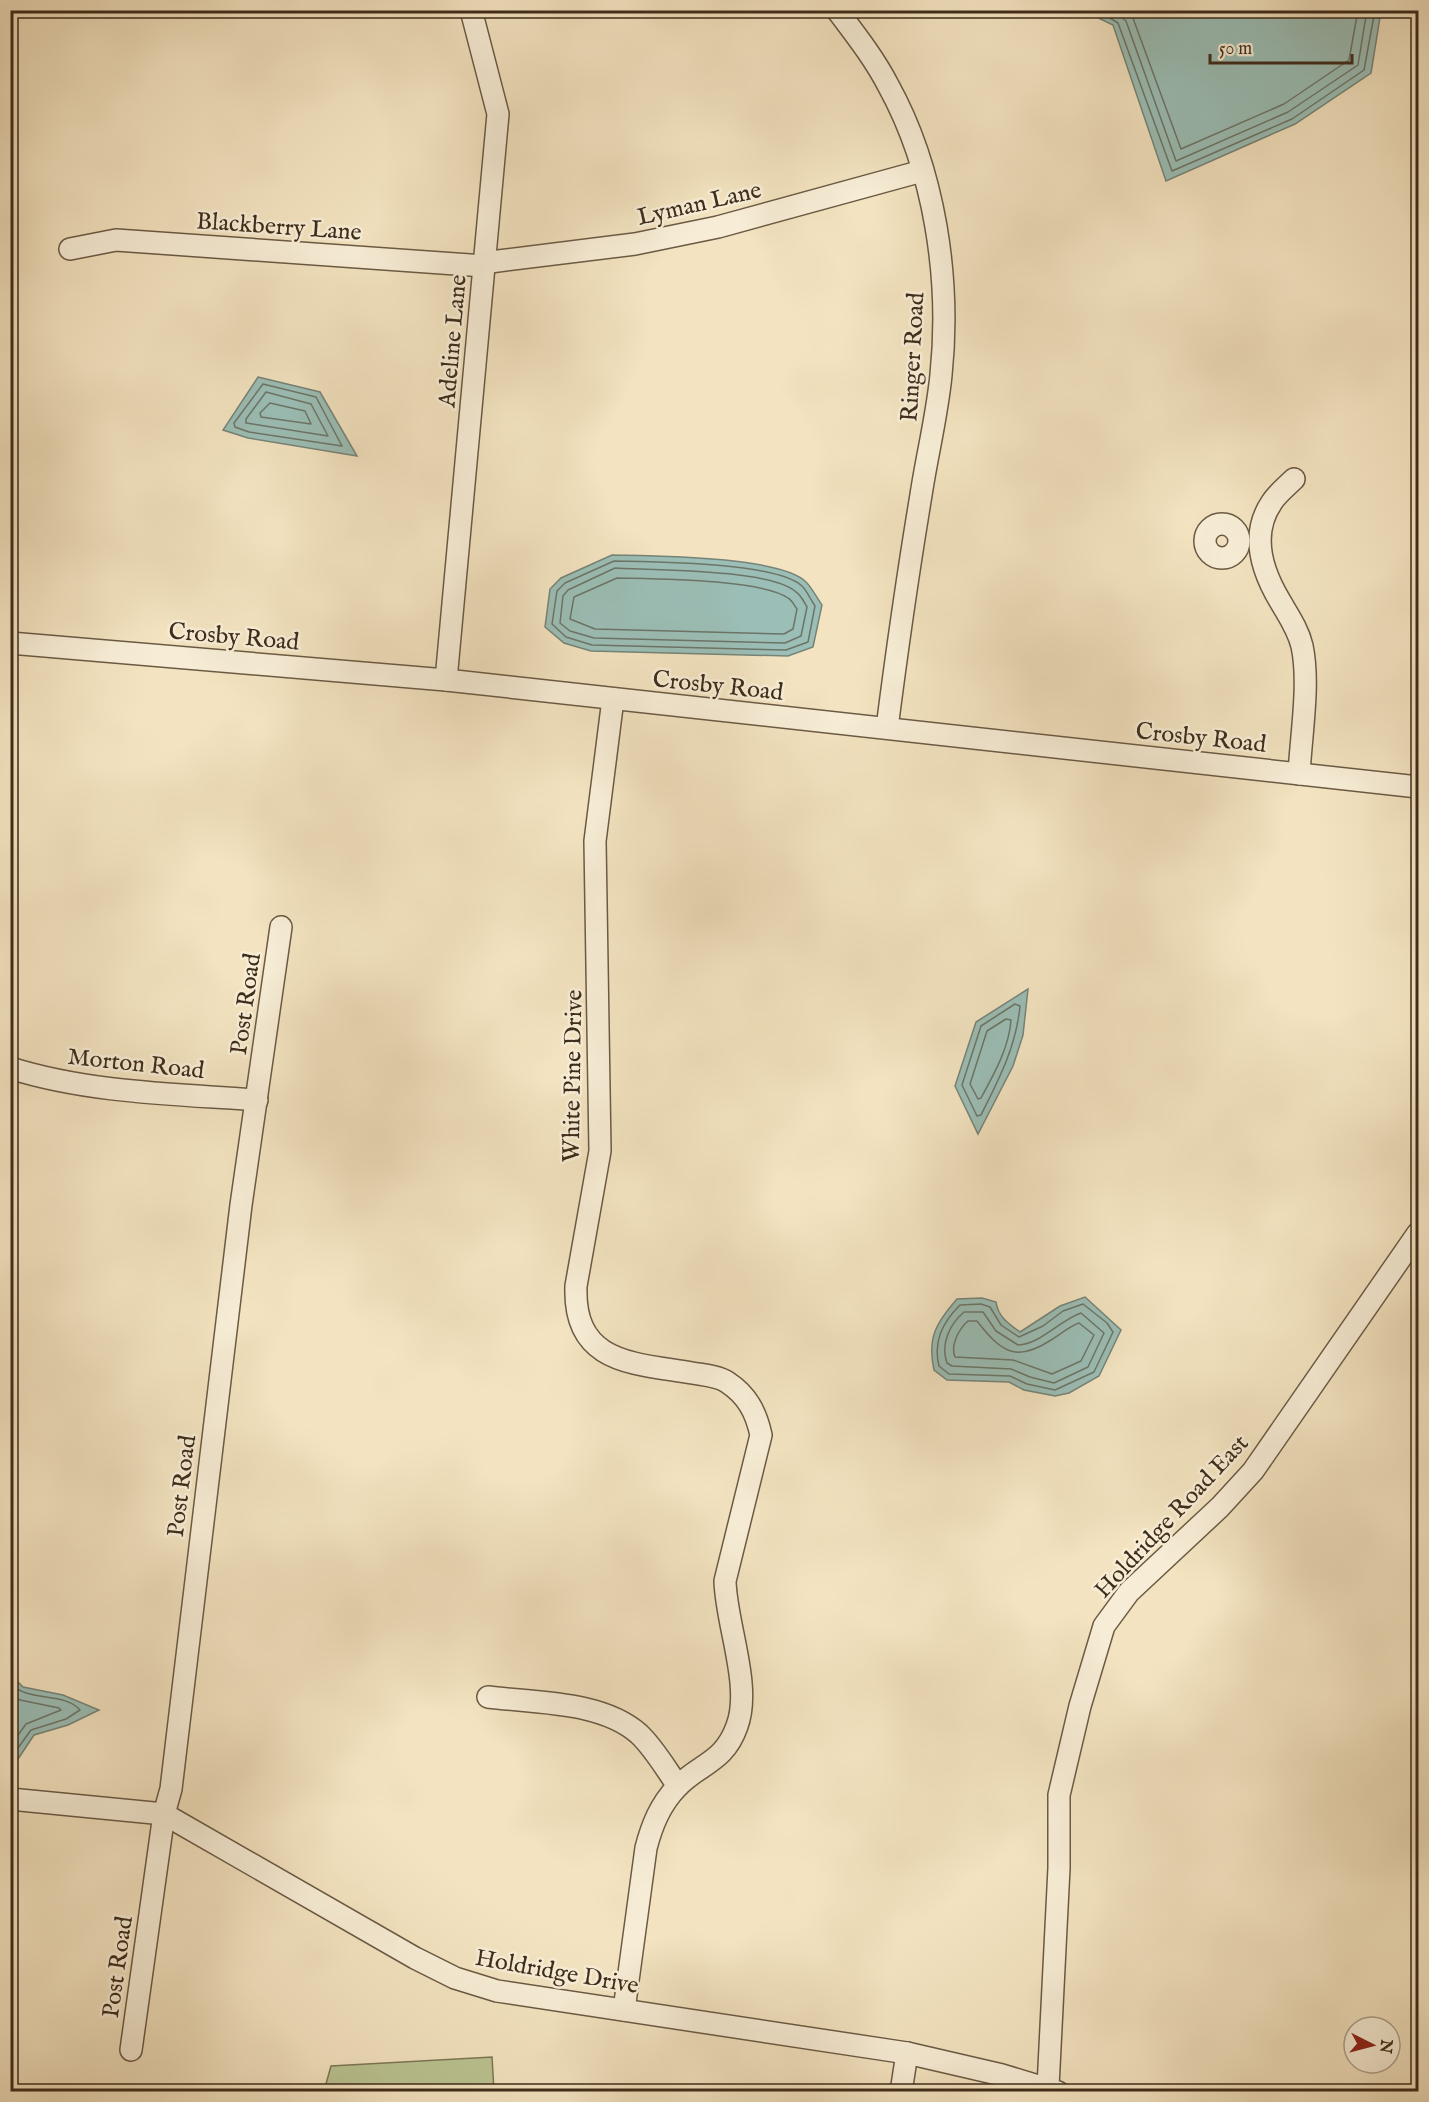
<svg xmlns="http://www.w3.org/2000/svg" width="1429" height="2102" viewBox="0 0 1429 2102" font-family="'IM FELL English',serif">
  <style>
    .green { fill: #bac492; stroke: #7c7856; stroke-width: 1.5 }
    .water { fill: #9bbeb6; stroke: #768478; stroke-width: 1.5 }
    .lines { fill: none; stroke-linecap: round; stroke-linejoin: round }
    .shore { stroke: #6c7568; stroke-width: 1.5 }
    .minor-casing { stroke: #6b5a44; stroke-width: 24 }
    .minor { stroke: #f7edd6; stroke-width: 21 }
    .labels { text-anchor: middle; stroke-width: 5; stroke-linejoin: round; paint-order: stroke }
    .street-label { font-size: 24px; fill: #3e2c1b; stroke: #f7edd6 }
  </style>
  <rect width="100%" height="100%" fill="#f3e3c0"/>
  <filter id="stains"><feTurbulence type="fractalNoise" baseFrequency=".00333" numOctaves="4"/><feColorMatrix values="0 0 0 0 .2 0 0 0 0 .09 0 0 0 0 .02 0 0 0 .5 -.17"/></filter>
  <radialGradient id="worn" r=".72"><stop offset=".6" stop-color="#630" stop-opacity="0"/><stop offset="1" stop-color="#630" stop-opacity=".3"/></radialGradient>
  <!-- green -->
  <polygon class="green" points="492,2057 494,2091 324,2091 331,2066"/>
  <!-- water -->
  <g class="water">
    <polygon points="1084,11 1381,11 1371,73 1295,124 1166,181 1113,25"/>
    <polygon points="258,377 320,392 357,456 248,438 223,430"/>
    <path d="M612,555C651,556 781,556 806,582C812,588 817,598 822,605L813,647L788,656L591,651L564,643L545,627L550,589L561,578Z"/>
    <polygon points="1028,989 1023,1035 1013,1066 978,1134 955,1086 976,1022"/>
    <path d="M1085,1297L1121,1330L1099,1376L1069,1393L1055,1396L1024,1390L1009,1382L947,1380L934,1370C927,1338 936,1323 957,1299L982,1298L996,1302C998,1317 1009,1324 1020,1332L1060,1306Z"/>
    <polygon points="10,1674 23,1687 63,1695 99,1710 68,1725 34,1735 14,1765 11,1766"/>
  </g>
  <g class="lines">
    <!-- shore -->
    <g class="shore">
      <polyline points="1097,10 1118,23 1172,171 1292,119 1364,70 1375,10"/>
      <polyline points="1114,10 1126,21 1176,161 1288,112 1358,65 1367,10"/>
      <polyline points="1130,10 1181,149 1284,104 1349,60 1358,10"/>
      <polygon points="263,384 316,397 342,446 249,432 235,427 234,423"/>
      <polygon points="266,392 311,404 328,436 246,423 246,419"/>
      <polygon points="270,403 305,411 311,424 261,417 260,413"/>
      <path d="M614,561C652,562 776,562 802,586C807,591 811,600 815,606L808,642L786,650L592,645L566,637L552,624L557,591L565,583Z"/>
      <path d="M615,568C652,570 771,569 796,592C801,595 804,602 807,607L801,636L785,643L594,638L570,631L560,623L563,596L568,590Z"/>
      <path d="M617,578C654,579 760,579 788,598C792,600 794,605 797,609L793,629L784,634L595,629L570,619L574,597Z"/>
      <path d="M1015,1004L1020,1006C1016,1047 999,1079 981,1115L977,1116L962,1085L981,1026Z"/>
      <path d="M1006,1019L1011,1020C1009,1048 994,1074 981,1098L978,1099L970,1084L987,1031Z"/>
      <path d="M981,1304L990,1307L1001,1325L1019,1337L1043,1326L1063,1311L1083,1304L1107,1323L1113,1332L1094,1372L1055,1390L1027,1384L1010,1376L949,1374L939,1366C933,1342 942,1323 960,1305Z"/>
      <path d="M964,1312H983L996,1331L1018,1345C1041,1344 1060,1320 1081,1313L1104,1333L1088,1367L1054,1383L1030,1377L1011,1369L952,1366L947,1363C940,1344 950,1324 964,1312Z"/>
      <path d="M968,1321H977C1001,1352 1016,1363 1051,1340C1061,1334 1068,1327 1079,1323L1094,1335L1081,1361L1052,1374L1013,1360L955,1357C950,1345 959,1329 968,1321Z"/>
      <path d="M10,1683C28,1703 63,1691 80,1710L66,1719L31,1730L10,1759"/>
      <polyline points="10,1694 20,1700 59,1708 61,1710 26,1724 10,1746"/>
    </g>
    <defs>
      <g id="minor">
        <path d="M837,10C855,34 874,58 888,85C935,170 951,279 941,375C937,416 927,455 921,495C908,573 897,650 887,728"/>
        <polyline points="70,249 116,240 484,266 490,262 635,244 718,227 922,171"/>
        <path d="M1294,479C1287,486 1277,494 1272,502C1250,534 1262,571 1280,601C1288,615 1298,629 1302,646C1310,683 1301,735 1299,774"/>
        <circle cx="1222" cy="541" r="17"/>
        <polyline points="10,643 446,680 1418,787"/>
        <polyline points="446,680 498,114 471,10"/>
        <path d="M613,699L595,841L600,1151L576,1286C573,1364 633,1363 692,1373C703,1375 718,1376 727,1382C747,1395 756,1412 761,1435L725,1581C726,1624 752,1686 737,1726C724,1763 700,1763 677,1787C660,1805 652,1825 646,1848L624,2010"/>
        <path d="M10,1068C90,1093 175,1094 257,1100"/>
        <path d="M488,1697C536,1703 602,1701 639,1734C654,1748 666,1769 678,1786"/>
        <polyline points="10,1799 164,1814 415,1958 455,1978 497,1991 907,2053 1002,2075 1058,2092"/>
        <polyline points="131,2050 164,1814 171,1789 241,1205 281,927"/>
        <polyline points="1048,2087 1059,1868 1059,1795 1080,1706 1104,1626 1129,1592 1220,1507 1253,1471 1418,1233"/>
        <polyline points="901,2092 907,2053"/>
      </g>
    </defs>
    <!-- minor casing -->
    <use href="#minor" class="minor-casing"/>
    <!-- minor -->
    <use href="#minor" class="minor"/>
  </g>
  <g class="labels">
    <!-- street labels -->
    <g class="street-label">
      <text transform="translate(699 203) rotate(-13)" y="8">Lyman Lane</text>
      <text transform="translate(279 226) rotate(4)" y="8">Blackberry Lane</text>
      <text transform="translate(452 341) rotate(-85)" y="8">Adeline Lane</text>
      <text transform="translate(912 357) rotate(-87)" y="8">Ringer Road</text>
      <text transform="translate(234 636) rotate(5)" y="8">Crosby Road</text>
      <text transform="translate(718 685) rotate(6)" y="8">Crosby Road</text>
      <text transform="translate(1201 737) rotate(6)" y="8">Crosby Road</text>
      <text transform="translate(245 1004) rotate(-82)" y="8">Post Road</text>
      <text transform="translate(136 1063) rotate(6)" y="8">Morton Road</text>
      <text transform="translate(572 1076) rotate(-89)" y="8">White Pine Drive</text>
      <text transform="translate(181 1486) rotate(-83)" y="8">Post Road</text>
      <text transform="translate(1171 1516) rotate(-47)" y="8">Holdridge Road East</text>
      <text transform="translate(117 1967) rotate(-82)" y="8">Post Road</text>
      <text transform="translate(557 1971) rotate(10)" y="8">Holdridge Drive</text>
    </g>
  </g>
  <!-- margin -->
  <rect width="1429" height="2102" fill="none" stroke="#f3e3c0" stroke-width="36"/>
  <rect x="12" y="12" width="1405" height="2078" fill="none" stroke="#3e2c1b" stroke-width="3"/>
  <rect x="18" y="18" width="1393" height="2066" fill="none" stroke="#3e2c1b" stroke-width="1.5"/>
  <!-- north arrow -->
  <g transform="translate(1372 2045) rotate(96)"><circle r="28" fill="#f7edd6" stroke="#ada08b" stroke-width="1.5"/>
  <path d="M0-4.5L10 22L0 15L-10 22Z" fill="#8f2418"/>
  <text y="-9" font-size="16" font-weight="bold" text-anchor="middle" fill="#3e2c1b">N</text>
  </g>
  <!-- scale -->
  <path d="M1210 54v9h142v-9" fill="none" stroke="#3e2c1b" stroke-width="3"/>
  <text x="1219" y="54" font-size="18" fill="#3e2c1b" stroke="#f7edd6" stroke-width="4.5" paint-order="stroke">50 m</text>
  <rect width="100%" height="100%" filter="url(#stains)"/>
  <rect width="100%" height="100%" fill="url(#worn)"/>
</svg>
